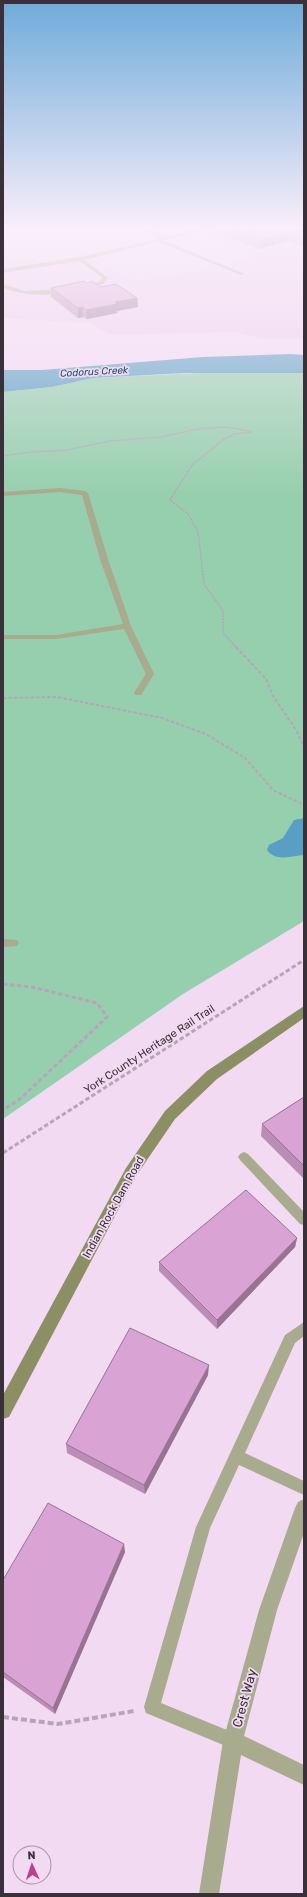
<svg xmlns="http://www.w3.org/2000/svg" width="307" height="1897" viewBox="0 0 307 1897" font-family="Rubik,sans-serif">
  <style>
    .built { fill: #ecceec }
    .green { fill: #96cfad }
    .water { fill: #599ec3 }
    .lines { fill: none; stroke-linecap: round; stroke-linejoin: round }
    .path-far3 { stroke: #b8a4b8; stroke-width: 1.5; stroke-dasharray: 2 1; stroke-linecap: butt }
    .path-far2 { stroke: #b8a4b8; stroke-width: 2; stroke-dasharray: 3.5 2; stroke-linecap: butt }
    .path-far1 { stroke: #b8a4b8; stroke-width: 3; stroke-dasharray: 4.5 2.5; stroke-linecap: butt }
    .path { stroke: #b8a4b8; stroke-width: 4; stroke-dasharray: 6 3; stroke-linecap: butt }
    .lane { fill: #a8ab8e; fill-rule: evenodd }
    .street { fill: #a8ab8e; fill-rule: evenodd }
    .secondary { fill: #8c8f64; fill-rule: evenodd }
    .wall { fill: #bb8db6 }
    .shaded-wall { fill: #987394 }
    .building { fill: #d9a4d4; stroke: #987394 }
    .labels { text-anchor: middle; stroke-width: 3.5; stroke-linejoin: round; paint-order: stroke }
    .far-water-label { font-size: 10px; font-style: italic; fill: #184f6a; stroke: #f2daf2 }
    .street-label { font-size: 11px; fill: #3a303a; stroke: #f2daf2 }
    .near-street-label { font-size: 13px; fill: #3a303a; stroke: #f2daf2 }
  </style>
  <rect width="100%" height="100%" fill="#f2daf2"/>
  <!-- built -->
  <polygon class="built" points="209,230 304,230 304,339 263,339 235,332 112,335 89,323 3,318 3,261 30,258 53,266 91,259 135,281 215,268 254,257 196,233"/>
  <!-- green -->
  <polygon class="green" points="219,372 304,373 304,921 183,994 3,1119 3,392 52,387 93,378"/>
  <!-- water -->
  <g class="water">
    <polygon points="291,354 304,355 304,373 185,373 93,378 52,387 3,392 3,370 42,370 203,357"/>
    <path d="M304,818V855C291,856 275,862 267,850L269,845L283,838L294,820Z"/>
  </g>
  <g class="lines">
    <!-- path-far3 -->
    <polyline class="path-far3" points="3,456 31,452 67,450 110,441 161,437 198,429 225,427 250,431 251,432 234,434 223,440 192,465 170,500 188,514 198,532 204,584 223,611 223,633 237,648"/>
    <!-- path-far2 -->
    <g class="path-far2">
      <polyline points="236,647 266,679 273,696 297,731 304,748"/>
      <polyline points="3,698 57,697 162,718 206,734 245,758 273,790 304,805"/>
    </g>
    <!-- path-far1 -->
    <g class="path-far1">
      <polyline points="3,984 32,987 97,1003 107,1017 20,1099 3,1110"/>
      <polyline points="3,1153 304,960"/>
    </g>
    <!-- path -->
    <polyline class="path" points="3,1717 58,1724 134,1711"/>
    <!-- lane -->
    <g class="lane">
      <polygon points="156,239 160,239 245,274 241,275 156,241"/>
      <polygon points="78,258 82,258 108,278 103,284 81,288 81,286 99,282 103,278 78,260"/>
      <path d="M3,284L24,291L63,289L65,290C52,298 17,295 3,287Z"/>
      <polygon points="60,488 85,491 88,493 108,559 131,626 154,674 141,695 135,695 134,693 146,674 124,629 56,639 3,639 3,635 56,635 123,624 100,559 82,495 60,492 3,496 3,492"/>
      <polygon points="244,1152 248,1154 304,1212 304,1225 300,1224 240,1160 238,1157 240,1154"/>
      <polygon points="304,1322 304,1336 295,1343 245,1453 304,1481 304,1495 239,1465 210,1528 161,1703 239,1735 241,1741 239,1747 233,1749 146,1713 144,1707 196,1527 285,1335"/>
    </g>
    <!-- street -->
    <g class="street">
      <polygon points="147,230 152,230 163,237 196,230 204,230 80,261 3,273 3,269 80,257 158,239"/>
      <polygon points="3,939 17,940 19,943 17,946 3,947"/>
      <polygon points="304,1499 304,1533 277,1610 244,1736 304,1765 304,1785 241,1755 219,1894 199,1894 223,1741 259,1610 295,1508 298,1502"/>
    </g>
    <!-- secondary -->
    <polygon class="secondary" points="304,1006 304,1018 217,1079 175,1119 136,1176 9,1417 3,1419 3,1395 126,1168 165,1111 207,1071"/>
  </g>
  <!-- wall -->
  <g class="wall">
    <polygon points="223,230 304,230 304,247 289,241 258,249 223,234"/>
    <polygon points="101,287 137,298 138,307 117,311 117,313 87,319 83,317 78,318 51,297 51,288"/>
    <polygon points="304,1097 304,1179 261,1136 262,1124"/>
    <polygon points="297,1238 295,1247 217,1329 159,1271 159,1262"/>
    <polygon points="208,1375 145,1494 67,1453 66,1444"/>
    <polygon points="125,1552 55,1714 3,1677 3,1580"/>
  </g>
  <!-- shaded-wall -->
  <g class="shaded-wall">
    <polygon points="289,233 289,241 258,249 259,241"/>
    <polygon points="137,298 138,307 117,311 117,313 87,319 86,310 115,302"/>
    <polygon points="83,307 83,317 78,318 78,308"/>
    <polygon points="297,1238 295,1247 217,1329 217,1320"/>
    <polygon points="209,1365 208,1375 145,1494 144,1485"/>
    <polygon points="124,1544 125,1552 55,1714 53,1708"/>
  </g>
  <!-- building -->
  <g class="building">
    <polygon points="231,230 304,230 304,238 289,233 259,241"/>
    <polygon points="84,281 87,283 92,281 101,287 116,284 137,298 115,302 117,304 86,310 83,307 78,308 51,288"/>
    <polygon points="304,1097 304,1166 262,1124"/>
    <polygon points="246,1190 297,1238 217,1320 159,1262"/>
    <polygon points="130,1328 209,1365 144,1485 66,1444"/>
    <polygon points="48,1503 124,1544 53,1708 3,1672 3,1580"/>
  </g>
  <!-- sky -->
  <linearGradient id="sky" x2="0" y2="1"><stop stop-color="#6fabd9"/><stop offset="0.46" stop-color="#f9eef9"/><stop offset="1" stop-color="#f9eef9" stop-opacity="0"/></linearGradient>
  <rect width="307" height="495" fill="url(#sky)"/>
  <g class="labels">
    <!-- far-water labels -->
    <g class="far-water-label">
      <text transform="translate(94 371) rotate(-3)" y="4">Codorus Creek</text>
    </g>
    <!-- street labels -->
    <g class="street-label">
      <text transform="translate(149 1049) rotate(-33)" y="4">York County Heritage Rail Trail</text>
      <text transform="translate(113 1207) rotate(-61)" y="4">Indian Rock Dam Road</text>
    </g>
    <!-- near-street labels -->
    <g class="near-street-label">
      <text transform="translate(244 1698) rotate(-75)" y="5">Crest Way</text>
    </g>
  </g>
  <!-- border -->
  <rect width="307" height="1897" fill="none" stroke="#3a303a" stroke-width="8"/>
  <!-- north arrow -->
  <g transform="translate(32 1865) rotate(357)"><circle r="19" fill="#f2daf2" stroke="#a896a8"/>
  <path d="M0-3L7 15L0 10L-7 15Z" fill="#be3f8c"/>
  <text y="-6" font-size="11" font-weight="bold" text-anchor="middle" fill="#3a303a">N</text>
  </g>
</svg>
